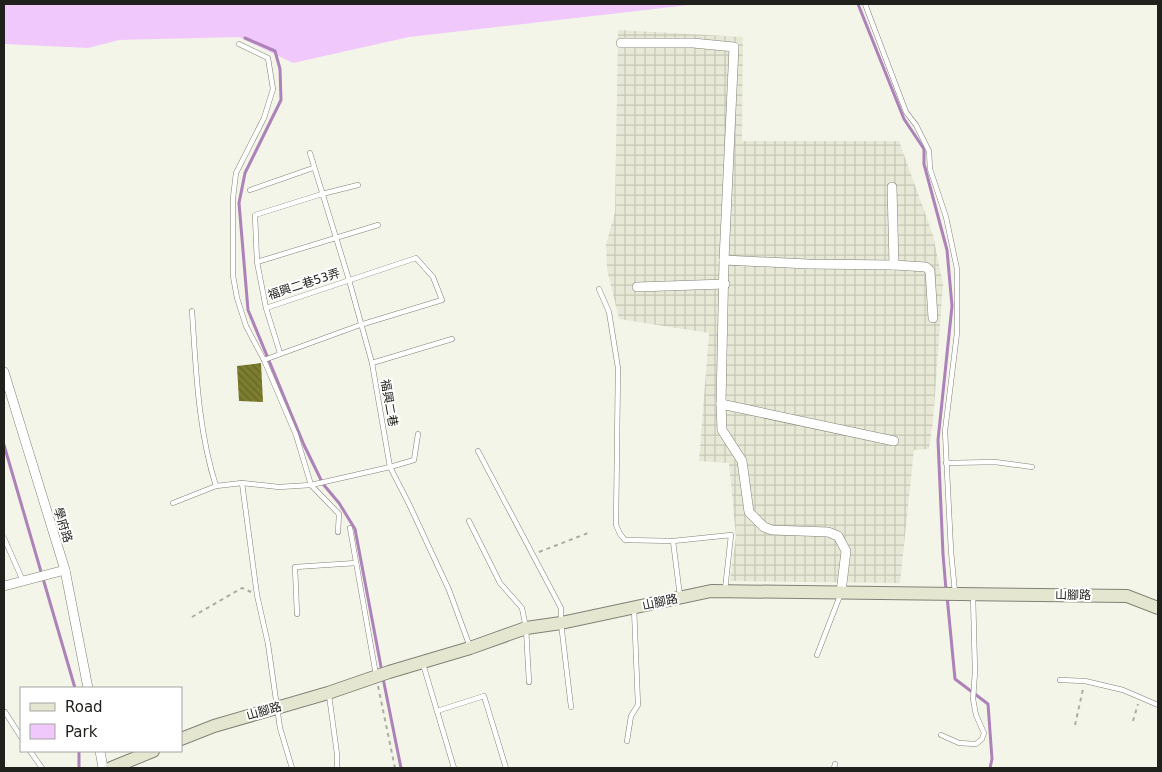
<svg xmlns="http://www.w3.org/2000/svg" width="1162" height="772" viewBox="0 0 1162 772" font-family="'DejaVu Sans','Noto Sans TC',sans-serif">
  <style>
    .industrial { fill: url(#industrial-grid) }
    .green { fill: #f0c8fb }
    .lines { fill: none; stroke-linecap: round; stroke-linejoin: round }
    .stream { stroke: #ad82b8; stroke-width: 3 }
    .building { fill: url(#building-back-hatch) }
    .lane-casing { stroke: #818277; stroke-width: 5.5 }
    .street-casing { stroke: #818277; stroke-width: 10 }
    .secondary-casing { stroke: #818277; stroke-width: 14 }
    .path { stroke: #acada3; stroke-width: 2; stroke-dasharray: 4 4; stroke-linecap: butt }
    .lane { stroke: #fff; stroke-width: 4.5 }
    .street { stroke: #fff; stroke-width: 9 }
    .secondary { stroke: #e5e6d0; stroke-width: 12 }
    .labels { text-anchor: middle; stroke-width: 4; stroke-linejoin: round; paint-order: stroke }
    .street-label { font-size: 12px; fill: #20201c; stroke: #fff }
  </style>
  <defs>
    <pattern id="industrial-grid" width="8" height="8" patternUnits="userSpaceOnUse" patternTransform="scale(1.25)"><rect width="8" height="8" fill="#e7e8d5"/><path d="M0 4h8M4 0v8" fill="none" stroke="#c6c7b6"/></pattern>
    <pattern id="building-back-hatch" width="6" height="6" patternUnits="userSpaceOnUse" patternTransform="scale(1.25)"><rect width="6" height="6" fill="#7c7d2f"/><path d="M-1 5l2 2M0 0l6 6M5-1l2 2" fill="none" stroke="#656627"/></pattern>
  </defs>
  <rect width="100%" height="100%" fill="#f4f5e9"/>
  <!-- industrial -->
  <polygon class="industrial" points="618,30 743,37 742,141 899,141 933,235 943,284 933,421 929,449 914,450 900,583 730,581 736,537 729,463 699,461 709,333 619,319 607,269 606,245 615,212"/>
  <!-- green -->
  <polygon class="green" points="4,4 698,4 409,37 293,63 239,37 119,40 88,48 4,44"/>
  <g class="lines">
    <!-- stream -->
    <g class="stream">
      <polyline points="858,4 904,119 924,149 924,164 947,250 952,306 938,440 943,554 946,590"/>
      <polyline points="245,38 275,51 280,69 281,100 245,173 239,203 248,310 304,445 323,484 339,503 355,529 382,672"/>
      <polyline points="4,445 75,688"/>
      <polyline points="947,596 955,679 988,704 992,759 990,768"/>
      <polyline points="383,678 401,768"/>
      <polyline points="79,768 79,751"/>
    </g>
  </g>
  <!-- building -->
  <polygon class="building" points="261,363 263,402 239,401 237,366"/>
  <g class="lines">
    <defs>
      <g id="lane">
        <polyline points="865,4 906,112 916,125 929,151 930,169 946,217 957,269 957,333 945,431 951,551 955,593"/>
        <polyline points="239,44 268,58 273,89 264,118 236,173 233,198 233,276 237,298 246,326 264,360 296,435 311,485 339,514 338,532"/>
        <polyline points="310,153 349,280 372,363 390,467 409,504 449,590 470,647"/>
        <polyline points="250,190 313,168"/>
        <polyline points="257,262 378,225"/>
        <polyline points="599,289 609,312 618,368 616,525 620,534 625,540 673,541 731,535 725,590"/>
        <path d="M192,311C196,370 198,430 216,486"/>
        <polyline points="280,353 266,308 257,262 255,215 322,194 358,185"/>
        <polyline points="264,360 360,325 442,300 433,277 416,258 266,308"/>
        <polyline points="372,363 452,339"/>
        <polyline points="478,451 561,608 561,623 571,707"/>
        <polyline points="946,463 995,462 1032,467"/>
        <polyline points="242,483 257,595 268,644 280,728 292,768"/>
        <polyline points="173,503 216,486 242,483 279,487 311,485 390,467 414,460 418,434"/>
        <polyline points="469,521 500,583 522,608 526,628 529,682"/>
        <polyline points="350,528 376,675"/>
        <polyline points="4,538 23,581"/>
        <polyline points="673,541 680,596"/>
        <polyline points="297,614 295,567 356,563"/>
        <polyline points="817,655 841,593"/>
        <polyline points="423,664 454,768"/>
        <polyline points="1060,680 1085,681 1123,690 1158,705"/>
        <polyline points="329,695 337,754 337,768"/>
        <polyline points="437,711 484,696 506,768"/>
        <polyline points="5,712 21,737"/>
        <polyline points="941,735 959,743 976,744 982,739 984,733 976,715 973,699 975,672 973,595"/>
        <polyline points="627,741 631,716 638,705 634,608"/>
        <polyline points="30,751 42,768"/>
        <polyline points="834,768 835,764"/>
      </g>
      <g id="street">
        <polyline points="621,43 693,43 734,47 724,260 721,404 722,430 742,461 749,512 764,527 772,530 828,532 838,536 846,551 841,592"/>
        <polyline points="892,187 894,265"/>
        <polyline points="724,260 808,264 894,265 926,267 930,271 933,318"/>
        <polyline points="637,287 725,284"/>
        <polyline points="4,372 65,570 88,688"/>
        <polyline points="721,404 894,441"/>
        <polyline points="4,586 65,570"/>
        <polyline points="100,751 103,768"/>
      </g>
      <g id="secondary">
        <polyline points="181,739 214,726 328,693 389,672 470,648 526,628 561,623 711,591 1127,596 1158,608"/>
        <polyline points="111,768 153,751"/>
      </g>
    </defs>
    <!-- lane casing -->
    <use href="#lane" class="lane-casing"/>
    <!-- street casing -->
    <use href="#street" class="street-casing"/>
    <!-- secondary casing -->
    <use href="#secondary" class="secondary-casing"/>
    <!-- path -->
    <g class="path">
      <polyline points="539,552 588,533"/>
      <polyline points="192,617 242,588 251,592"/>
      <polyline points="378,686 395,768"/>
      <polyline points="1133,721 1138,704"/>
      <polyline points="1075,725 1083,689"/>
    </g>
    <!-- lane -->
    <use href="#lane" class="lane"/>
    <!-- street -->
    <use href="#street" class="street"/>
    <!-- secondary -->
    <use href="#secondary" class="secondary"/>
  </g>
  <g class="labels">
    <!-- street labels -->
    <g class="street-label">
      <text transform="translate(304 284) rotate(-18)" y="4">福興二巷53弄</text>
      <text transform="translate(389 403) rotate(80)" y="4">福興二巷</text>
      <text transform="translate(63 525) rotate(72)" y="4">學府路</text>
      <text transform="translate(1073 595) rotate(1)" y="4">山腳路</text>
      <text transform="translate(660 602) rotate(-12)" y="4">山腳路</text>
      <text transform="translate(264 711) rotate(-16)" y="4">山腳路</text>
    </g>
  </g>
  <!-- border -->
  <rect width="1162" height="772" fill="none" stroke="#20201c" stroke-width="10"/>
  <!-- legend -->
  <rect x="20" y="687" width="162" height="65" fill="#ffffff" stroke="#a6a6a4"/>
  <rect x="30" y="703" width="25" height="8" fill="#e5e6d0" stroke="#a6a6a4"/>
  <text x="65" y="712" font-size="15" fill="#20201c">Road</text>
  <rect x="30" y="724" width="25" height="15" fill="#f0c8fb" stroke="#a6a6a4"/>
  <text x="65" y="737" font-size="15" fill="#20201c">Park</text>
</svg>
